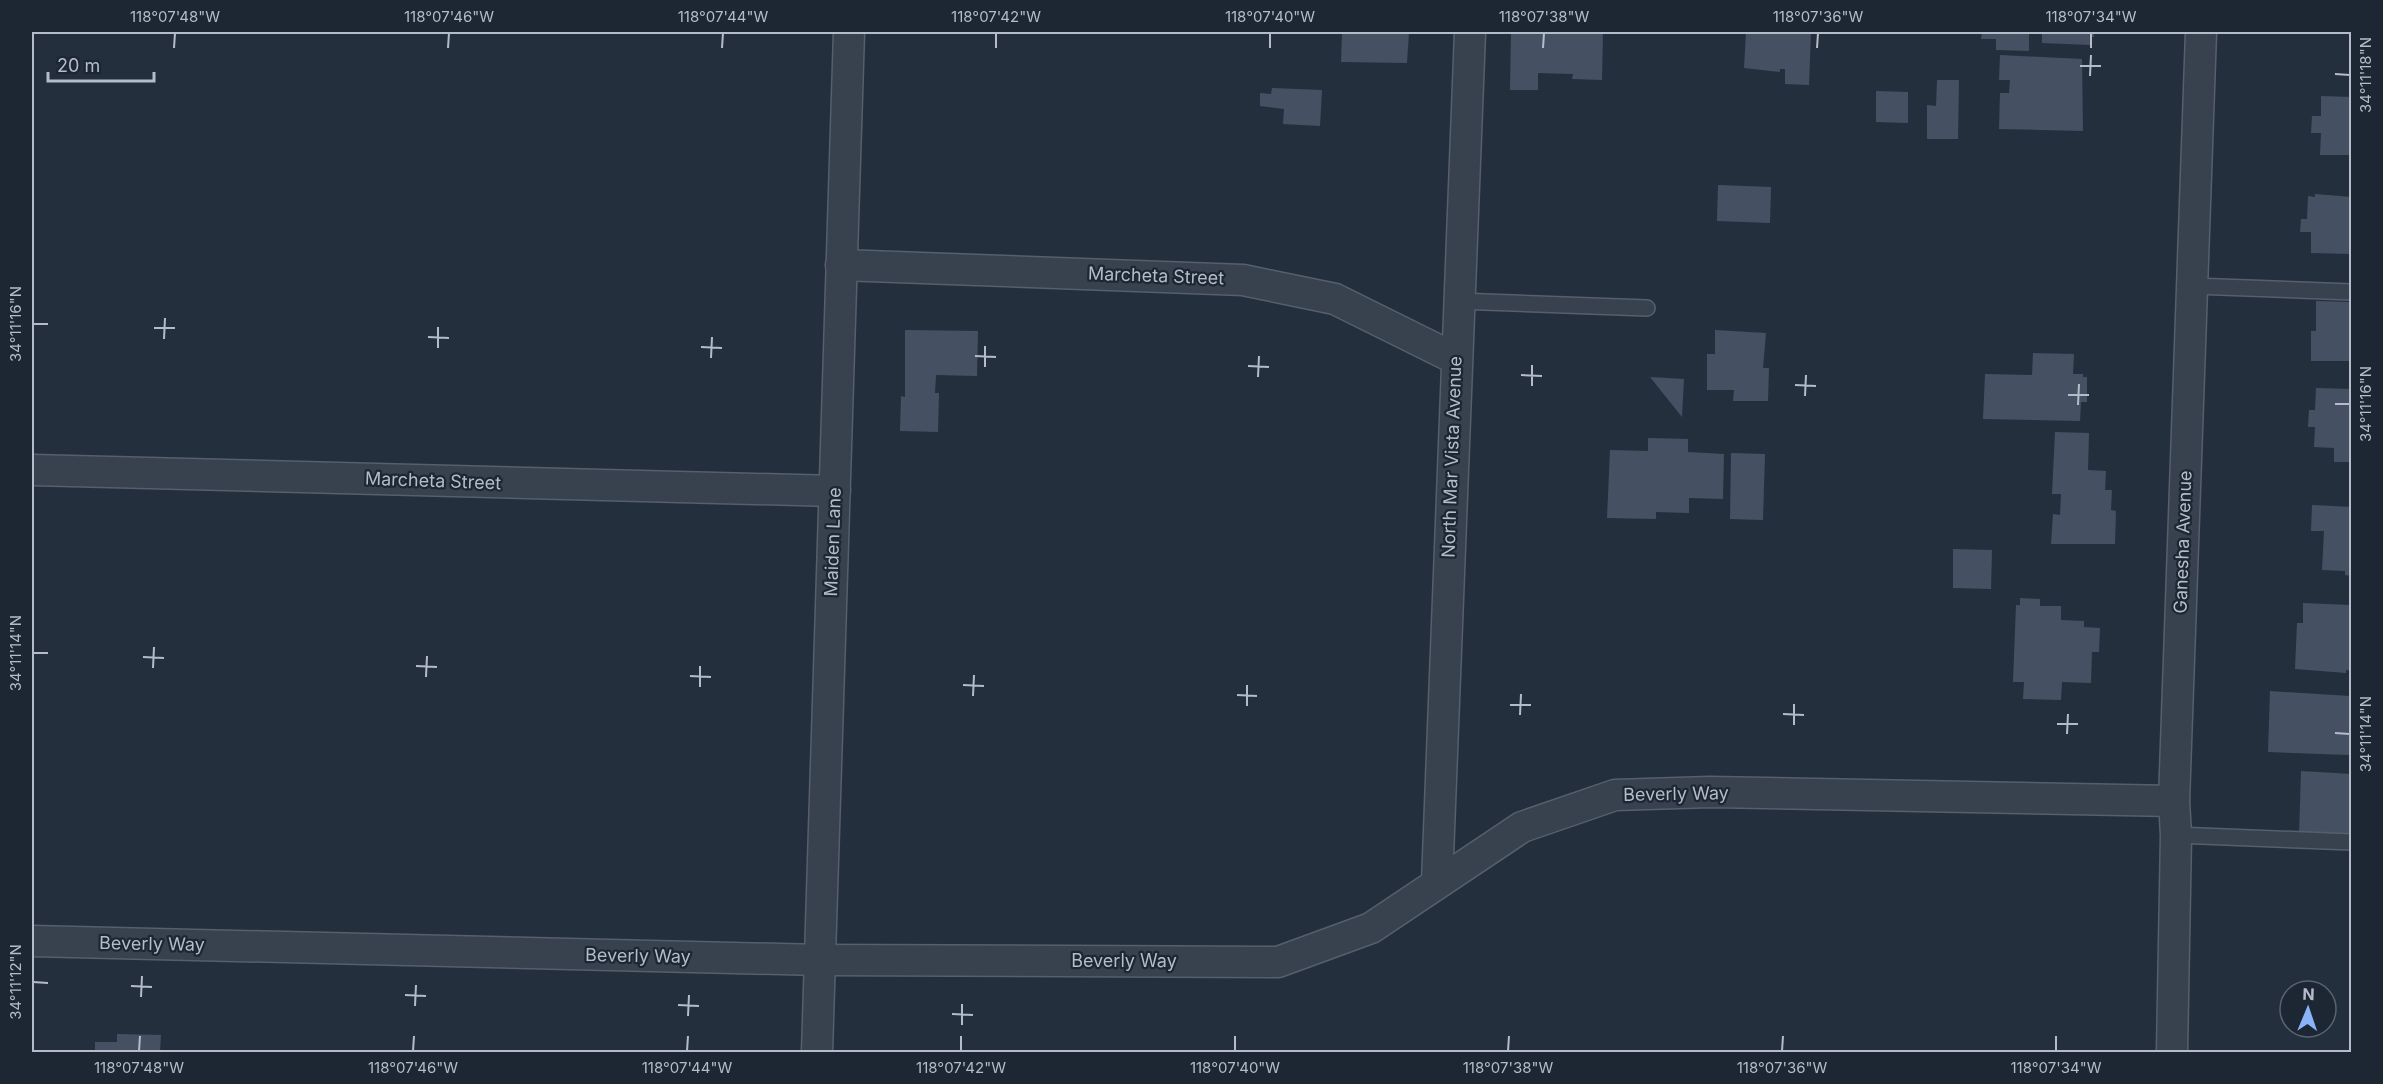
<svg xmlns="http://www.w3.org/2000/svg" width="2383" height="1084" viewBox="0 0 2383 1084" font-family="Inter,sans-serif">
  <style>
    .building { fill: #455162 }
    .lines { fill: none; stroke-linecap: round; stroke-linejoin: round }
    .lane-casing { stroke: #565f6c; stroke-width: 18 }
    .street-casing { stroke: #565f6c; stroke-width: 33 }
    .lane { stroke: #38414e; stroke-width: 15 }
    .street { stroke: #38414e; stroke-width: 30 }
    .ticks { fill: none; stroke: #b4bcc9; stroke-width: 2 }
    .labels { text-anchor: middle; stroke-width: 4.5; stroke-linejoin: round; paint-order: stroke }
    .street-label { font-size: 18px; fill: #b4bcc9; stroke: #1d2633 }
    .neatline { fill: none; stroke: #b4bcc9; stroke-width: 2 }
    .ticks-label { font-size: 15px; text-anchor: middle; fill: #b4bcc9 }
  </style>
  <rect width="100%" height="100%" fill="#242f3e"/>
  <!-- building -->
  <g class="building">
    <polygon points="1342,32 1409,32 1407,63 1341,62"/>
    <polygon points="1511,32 1603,32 1602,80 1572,79 1573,74 1538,73 1538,90 1510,90"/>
    <polygon points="1746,32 1811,32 1809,85 1785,84 1785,69 1780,69 1780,72 1744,68"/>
    <polygon points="1982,32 2029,32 2029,51 1996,50 1996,39 1981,39"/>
    <polygon points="2042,32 2094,32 2094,37 2090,37 2090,45 2042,43"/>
    <polygon points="2000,55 2082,59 2083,131 1999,129 2000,93 2009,93 2010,80 1999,80"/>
    <polygon points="1937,80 1959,80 1958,139 1927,139 1927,105 1936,106"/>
    <polygon points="1272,88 1322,90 1320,126 1283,124 1284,109 1260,106 1260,93 1271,94"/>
    <polygon points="1876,91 1908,92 1908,123 1876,122"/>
    <polygon points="2321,96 2352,97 2352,155 2320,155 2321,133 2311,133 2312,116 2321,116"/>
    <polygon points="1718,185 1771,187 1770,223 1717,221"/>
    <polygon points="2315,194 2352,197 2352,254 2311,253 2311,232 2300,232 2301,219 2307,219 2308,196 2315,197"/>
    <polygon points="2316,301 2352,302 2352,361 2311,361 2311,331 2316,331"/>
    <polygon points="905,330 978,331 977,376 936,375 935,393 939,393 938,432 900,431 901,396 905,397"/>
    <polygon points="1715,330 1766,333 1763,368 1769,368 1768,401 1733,401 1734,390 1707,390 1707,354 1715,354"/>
    <polygon points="2033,353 2074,354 2073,374 2083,374 2083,377 2087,377 2087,402 2081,402 2080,421 1983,419 1985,374 2032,375"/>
    <polygon points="1650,377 1684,379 1682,417"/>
    <polygon points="2316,388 2352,389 2352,462 2334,462 2334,448 2314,447 2315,427 2308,427 2309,410 2315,410"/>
    <polygon points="2055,432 2089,433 2088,470 2106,471 2105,490 2112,490 2111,510 2116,511 2115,544 2051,544 2053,514 2060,515 2061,494 2052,494"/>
    <polygon points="1648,438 1688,439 1688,452 1724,454 1723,499 1689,498 1689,513 1656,512 1656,519 1607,518 1610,450 1648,451"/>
    <polygon points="1731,453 1765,454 1763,520 1730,519"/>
    <polygon points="2312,505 2352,507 2352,576 2345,575 2345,571 2322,570 2324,531 2311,531"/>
    <polygon points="1953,549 1992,550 1991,589 1953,588"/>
    <polygon points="2020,598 2040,599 2040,606 2061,606 2061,620 2084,621 2084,627 2100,628 2099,652 2092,652 2091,683 2062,682 2061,700 2023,699 2024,682 2013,682 2016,605 2020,605"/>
    <polygon points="2303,603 2350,605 2352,671 2346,670 2346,673 2295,669 2297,623 2303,623"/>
    <polygon points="2270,691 2350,696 2349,755 2268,752"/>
    <polygon points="2301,771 2352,774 2352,837 2299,835"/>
    <polygon points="117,1034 161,1035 160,1052 95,1052 95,1042 117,1042"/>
  </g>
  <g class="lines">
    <defs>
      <g id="lane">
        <polyline points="2193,286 2352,292"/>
        <polyline points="1458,301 1647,308"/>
        <polyline points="2176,835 2352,842"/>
      </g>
      <g id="street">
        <polyline points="841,265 1243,280 1335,299 1456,359"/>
        <polyline points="32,470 835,491"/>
        <polyline points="1437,882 1470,32"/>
        <polyline points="32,941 820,960 1278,962 1371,928 1522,827 1615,795 1710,792 2174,801"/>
        <polyline points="817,1052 849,32"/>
        <polyline points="2172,1052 2176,835 2174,801 2201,32"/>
      </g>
    </defs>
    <!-- lane casing -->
    <use href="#lane" class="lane-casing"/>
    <!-- street casing -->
    <use href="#street" class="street-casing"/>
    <!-- lane -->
    <use href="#lane" class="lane"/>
    <!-- street -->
    <use href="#street" class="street"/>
  </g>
  <!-- ticks -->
  <path class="ticks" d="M174,48L175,33M448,48L449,33M722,48L723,33M996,48V33M1270,48V33M1543,48L1544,33M1817,48L1818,33M2091,48V33M2080,66H2101M2335,74L2350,75M2090,76L2091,55M33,324H48M154,328H175M428,337L449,338M164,339L165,318M701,347L722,348M438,348V327M975,356L996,357M711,358L712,337M1248,366L1269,367M985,367V346M1521,375L1542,376M1258,377L1259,356M1795,385L1816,386M1532,386V365M2068,395H2089M1805,396L1806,375M2335,404H2350M2078,405L2079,384M33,653H48M143,657L164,658M416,666L437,667M153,668L154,647M690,676L711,677M426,677L427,656M963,685L984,686M700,687V666M1237,695L1257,696M973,696L974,675M1510,705H1531M1247,706V685M1783,714L1804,715M1520,715L1521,694M2057,724H2078M1794,725V704M2335,733L2350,734M2067,734L2068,714M33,982L48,983M131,986L152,987M405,995L426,996M141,997L142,976M678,1005L699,1006M415,1006L416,985M952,1014L973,1015M688,1016L689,995M962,1025V1004M139,1051L140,1036M413,1051L414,1036M687,1051L688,1036M961,1051V1036M1235,1051V1036M1508,1051L1509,1036M1782,1051L1783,1036M2056,1051V1036"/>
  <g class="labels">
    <!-- street labels -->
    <g class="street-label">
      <text transform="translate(1156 276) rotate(2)" y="6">Marcheta Street</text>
      <text transform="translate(1452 457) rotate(-88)" y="6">North Mar Vista Avenue</text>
      <text transform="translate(433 481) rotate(2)" y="6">Marcheta Street</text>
      <text transform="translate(833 542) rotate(-88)" y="6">Maiden Lane</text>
      <text transform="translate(2183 542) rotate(-88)" y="6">Ganesha Avenue</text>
      <text transform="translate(1676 794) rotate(-1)" y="6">Beverly Way</text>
      <text transform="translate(152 944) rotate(1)" y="6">Beverly Way</text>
      <text transform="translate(638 956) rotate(1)" y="6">Beverly Way</text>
      <text x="1124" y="967">Beverly Way</text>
    </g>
  </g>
  <!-- border -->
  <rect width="2383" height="1084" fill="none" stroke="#1d2633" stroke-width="66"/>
  <!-- north arrow -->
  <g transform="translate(2308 1009) rotate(2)"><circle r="28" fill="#1d2633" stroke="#59626f" stroke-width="1.5"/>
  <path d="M0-4.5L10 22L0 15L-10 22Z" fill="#8ab4f8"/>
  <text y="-9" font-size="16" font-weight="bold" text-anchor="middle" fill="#b4bcc9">N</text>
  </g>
  <!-- scale -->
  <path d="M48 72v9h106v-9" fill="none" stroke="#b4bcc9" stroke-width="3"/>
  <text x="57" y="72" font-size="18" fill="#b4bcc9" stroke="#1d2633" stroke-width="4.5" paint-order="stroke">20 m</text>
  <rect x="33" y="33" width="2317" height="1018" class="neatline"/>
  <g class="ticks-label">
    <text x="175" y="22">118°07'48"W</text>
    <text x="449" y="22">118°07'46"W</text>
    <text x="723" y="22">118°07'44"W</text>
    <text x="996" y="22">118°07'42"W</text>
    <text x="1270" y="22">118°07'40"W</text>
    <text x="1544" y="22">118°07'38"W</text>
    <text x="1818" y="22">118°07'36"W</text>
    <text x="2091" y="22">118°07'34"W</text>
    <text transform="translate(2366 75) rotate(-90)" y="5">34°11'18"N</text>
    <text transform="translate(16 324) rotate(-90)" y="5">34°11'16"N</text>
    <text transform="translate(2366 404) rotate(-90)" y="5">34°11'16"N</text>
    <text transform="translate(16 653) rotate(-90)" y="5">34°11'14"N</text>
    <text transform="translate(2366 734) rotate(-90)" y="5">34°11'14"N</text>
    <text transform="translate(16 982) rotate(-90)" y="5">34°11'12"N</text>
    <text x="139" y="1073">118°07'48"W</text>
    <text x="413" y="1073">118°07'46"W</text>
    <text x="687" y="1073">118°07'44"W</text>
    <text x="961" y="1073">118°07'42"W</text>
    <text x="1235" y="1073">118°07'40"W</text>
    <text x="1508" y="1073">118°07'38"W</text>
    <text x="1782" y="1073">118°07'36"W</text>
    <text x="2056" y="1073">118°07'34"W</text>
  </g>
</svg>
